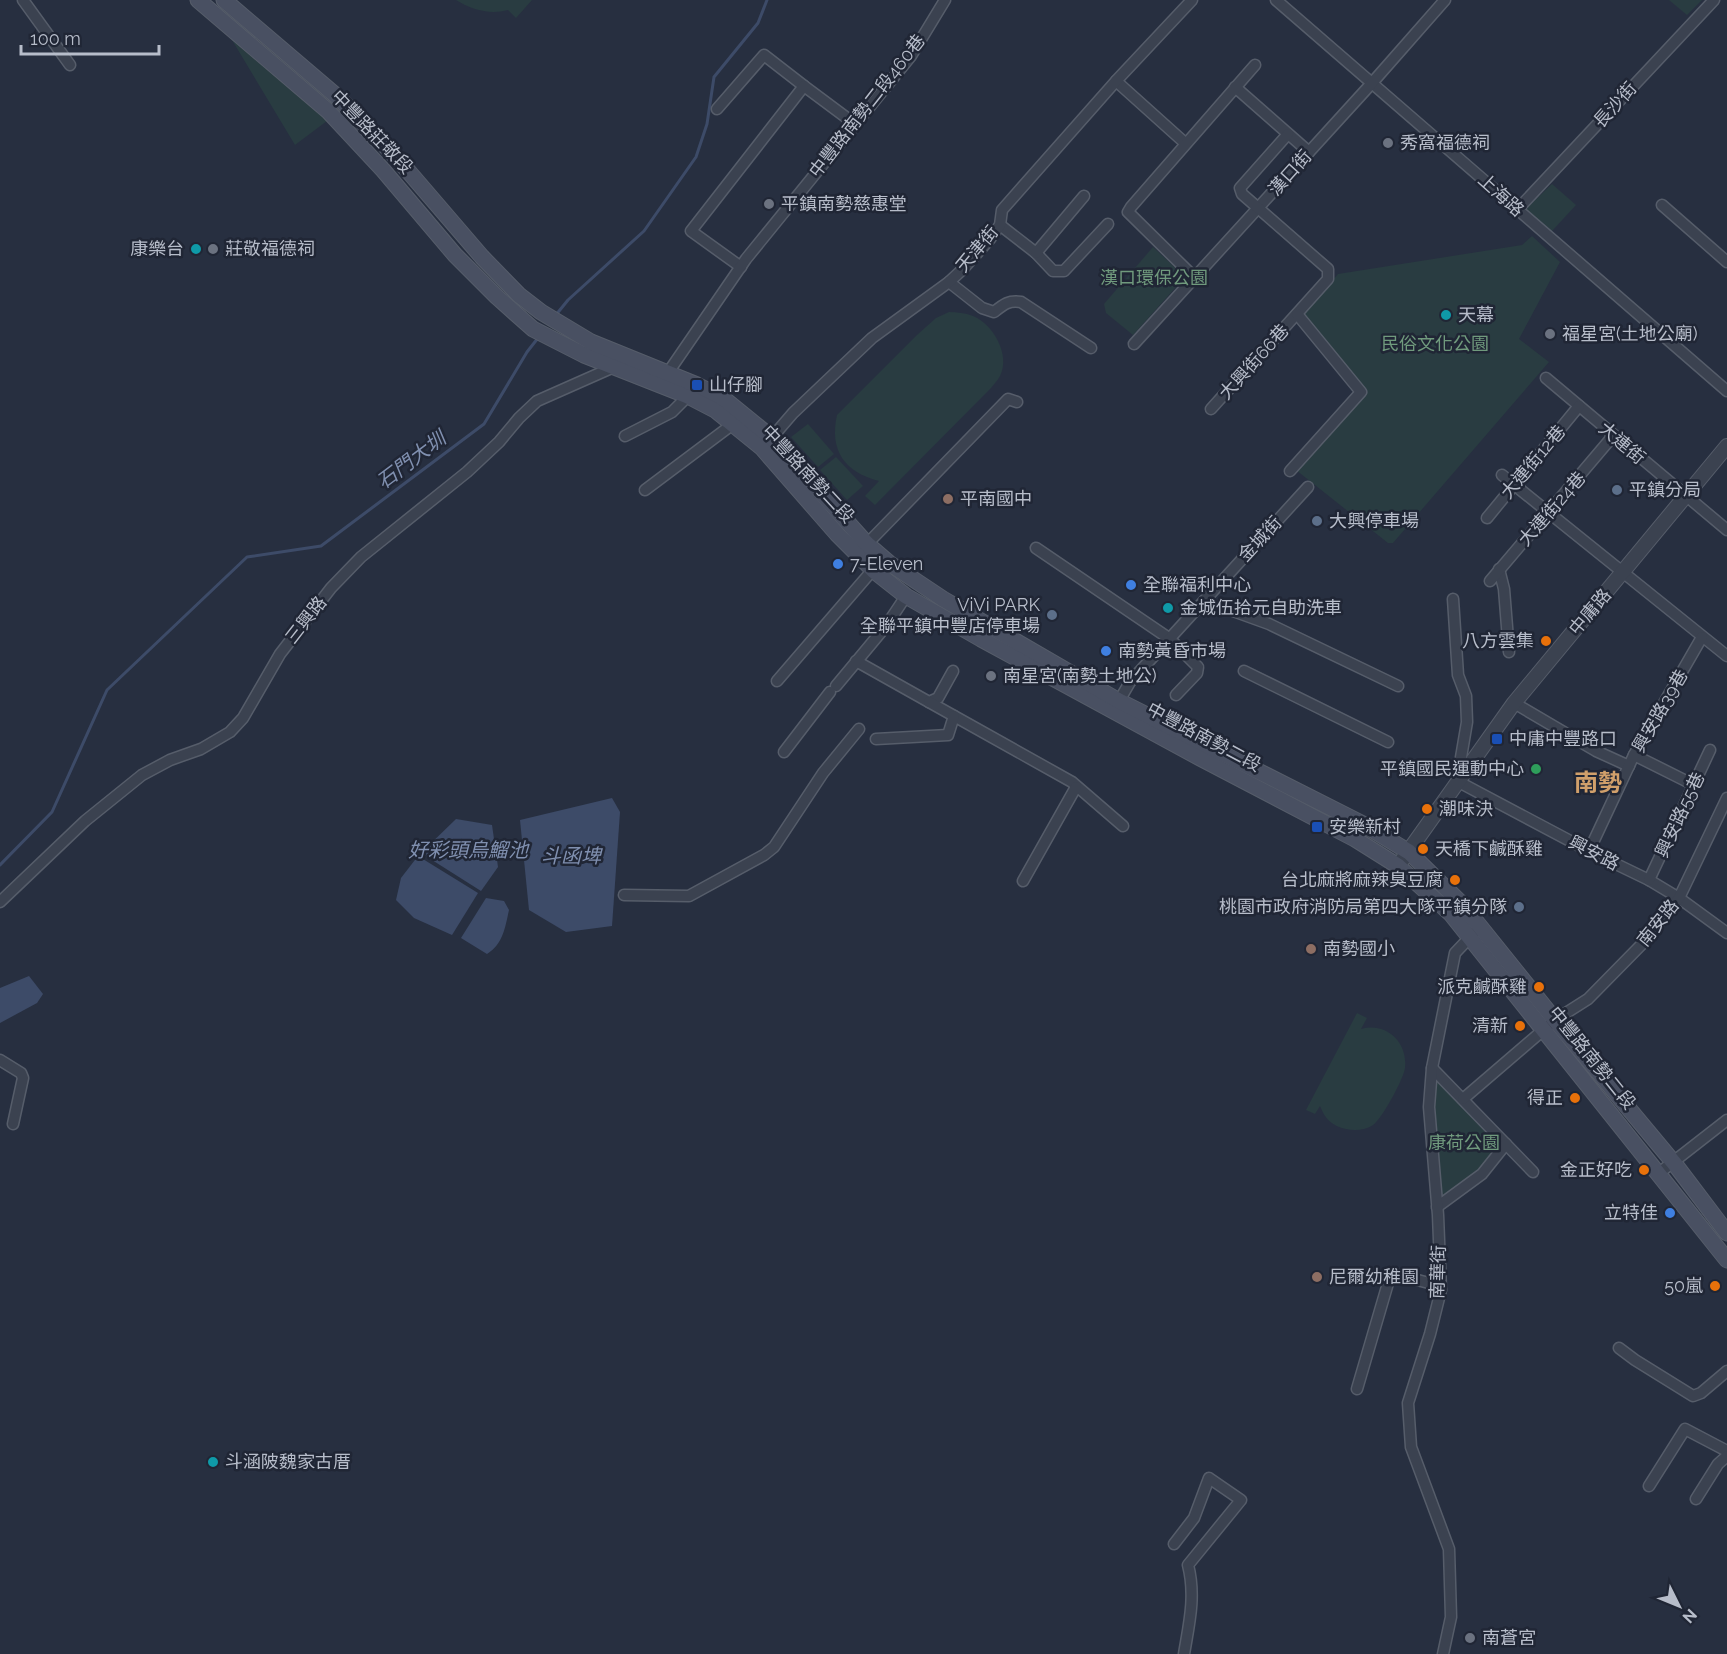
<svg xmlns="http://www.w3.org/2000/svg" width="1727" height="1654" viewBox="0 0 1727 1654" font-family="Raleway,'Noto Sans TC',sans-serif">
  <style>
    .green { fill: #293c41 }
    .water { fill: #3d4b68 }
    .lines { fill: none; stroke-linecap: round; stroke-linejoin: round }
    .stream { stroke: #3d4b68; stroke-width: 3 }
    .minor-casing { stroke: #565d6a; stroke-width: 13 }
    .tertiary-casing { stroke: #565d6a; stroke-width: 16 }
    .secondary-casing { stroke: #565d6a; stroke-width: 17 }
    .minor { stroke: #3b4250; stroke-width: 10 }
    .tertiary { stroke: #3b4250; stroke-width: 14 }
    .secondary { stroke: #495062; stroke-width: 15 }
    .worship-dot { fill: #6b7280; stroke: #202635; stroke-width: 2 }
    .culture-dot { fill: #0f9aa8; stroke: #202635; stroke-width: 2 }
    .transit-dot { fill: #1a4fb4; stroke: #202635; stroke-width: 2 }
    .service-dot { fill: #5c6f8a; stroke: #202635; stroke-width: 2 }
    .education-dot { fill: #8d6e63; stroke: #202635; stroke-width: 2 }
    .shop-dot { fill: #3f7fe0; stroke: #202635; stroke-width: 2 }
    .food-dot { fill: #e8710a; stroke: #202635; stroke-width: 2 }
    .leisure-dot { fill: #2e9e5b; stroke: #202635; stroke-width: 2 }
    .labels { text-anchor: middle; stroke-width: 5; stroke-linejoin: round; paint-order: stroke }
    .street-label { font-size: 18px; fill: #b7bdca; stroke: #202635 }
    .poi-label { font-size: 18px; fill: #b7bdca; stroke: #202635; text-anchor: start }
    .park-label { font-size: 18px; fill: #709a7d; stroke: #202635 }
    .water-label { font-size: 20px; font-style: italic; fill: #8090b0; stroke: #202635 }
    .district-label { font-size: 24px; font-weight: bold; fill: #d1a06b; stroke: #202635 }
  </style>
  <rect width="100%" height="100%" fill="#272f40"/>
  <!-- green -->
  <g class="green">
    <path d="M456,0H532L516,18L508,10C490,15 472,10 456,0Z"/>
    <polygon points="1669,0 1702,0 1687,15"/>
    <polygon points="232,40 327,121 295,145"/>
    <polygon points="1552,184 1576,205 1552,231 1526,209"/>
    <polygon points="1532,236 1560,262 1519,339 1549,362 1393,543 1388,543 1296,470 1366,392 1304,313 1338,274 1522,245"/>
    <polygon points="1153,247 1185,277 1133,335 1106,313 1104,304"/>
    <path d="M949,312C957,312 965,313 973,316C993,324 1011,355 1000,376C998,380 994,384 991,388L875,505L865,496L879,481C845,472 829,451 837,415L917,335L936,318Z"/>
    <polygon points="808,424 834,454 818,467 791,437"/>
    <polygon points="836,457 863,486 847,500 820,470"/>
    <path d="M1357,1013L1367,1018L1361,1029C1386,1022 1408,1042 1405,1068C1404,1078 1382,1119 1373,1125C1366,1130 1355,1131 1346,1129C1332,1126 1325,1119 1320,1106L1315,1114L1306,1110Z"/>
    <polygon points="1432,1068 1506,1144 1437,1207"/>
  </g>
  <!-- water -->
  <g class="water">
    <polygon points="612,798 620,812 612,926 566,932 529,910 520,820"/>
    <polygon points="456,819 492,825 498,867 481,891 421,853"/>
    <polygon points="418,856 478,893 452,935 414,918 396,900 401,878"/>
    <path d="M486,898L504,901L509,910C505,928 503,944 487,954L461,938Z"/>
    <polygon points="29,976 43,994 37,1003 0,1023 0,988"/>
  </g>
  <g class="lines">
    <!-- stream -->
    <g class="stream">
      <polyline points="555,316 568,300 644,231 696,157 707,124 714,77 758,23 767,0"/>
      <polyline points="0,865 52,812 107,690 247,557 321,546 484,424 527,352 538,338"/>
    </g>
    <defs>
      <g id="minor">
        <polyline points="23,0 70,65"/>
        <polyline points="1276,0 1727,391"/>
        <polyline points="1116,81 1185,143"/>
        <polyline points="1235,87 1309,152"/>
        <polyline points="717,109 764,55 804,86"/>
        <polyline points="1662,205 1727,262"/>
        <polyline points="1517,210 1714,0"/>
        <polyline points="1000,225 1036,253 1053,271 1064,271 1108,224"/>
        <polyline points="1036,253 1084,196"/>
        <polyline points="741,267 691,231 804,86 855,124"/>
        <polyline points="1195,278 1128,212 1131,207 1255,65"/>
        <path d="M949,282L982,308L994,312C1004,304 1009,300 1021,302L1091,348"/>
        <polyline points="1134,344 1372,83 1445,0"/>
        <polyline points="665,377 746,259 911,56 945,0"/>
        <polyline points="1546,378 1727,530"/>
        <polyline points="1211,409 1328,279 1328,269 1242,194 1240,188 1288,134"/>
        <polyline points="625,436 672,412 688,396"/>
        <polyline points="768,442 793,413 872,338 949,282 963,269 990,239 1000,225 1002,210 1116,81 1192,0"/>
        <polyline points="1290,471 1361,392 1297,314"/>
        <polyline points="1502,475 1727,656"/>
        <polyline points="645,490 733,424"/>
        <polyline points="1487,518 1579,406"/>
        <polyline points="867,544 1008,399 1017,402"/>
        <polyline points="1036,548 1170,639 1198,667 1197,673 1176,695"/>
        <polyline points="1499,569 1504,589 1509,652"/>
        <polyline points="1490,581 1613,436"/>
        <polyline points="1453,599 1458,675 1466,696 1467,722 1457,781 1589,851 1649,880 1679,898 1727,933"/>
        <polyline points="1233,611 1269,624 1398,686"/>
        <polyline points="856,661 929,702 938,698 953,671"/>
        <polyline points="1244,671 1388,742"/>
        <polyline points="777,681 877,565"/>
        <polyline points="836,686 886,626 906,596"/>
        <polyline points="1119,701 1130,682 1308,487"/>
        <polyline points="929,702 1072,782 1123,826"/>
        <polyline points="1514,703 1596,751 1629,766"/>
        <polyline points="876,739 948,735 954,716"/>
        <polyline points="784,752 830,692"/>
        <polyline points="1634,755 1694,785"/>
        <polyline points="1589,851 1634,755 1702,637"/>
        <polyline points="1649,880 1710,750"/>
        <polyline points="1023,881 1076,787"/>
        <polyline points="624,895 689,896 764,855 774,847 823,773 859,729"/>
        <polyline points="0,902 85,821 142,775 170,760 201,749 230,732 243,718 280,654 331,588 361,557 467,472 499,442 519,418 537,401 616,366"/>
        <polyline points="0,1060 21,1073 23,1078 13,1124"/>
        <polyline points="1432,1068 1533,1172"/>
        <polyline points="1463,1099 1555,1020 1588,999 1645,941 1679,898 1727,798"/>
        <polyline points="1659,1173 1727,1120"/>
        <polyline points="1437,1207 1482,1174 1506,1144"/>
        <polyline points="1619,1348 1635,1360 1693,1396 1701,1393 1727,1371"/>
        <polyline points="1357,1389 1391,1273 1440,1286"/>
        <polyline points="1649,1486 1685,1429 1727,1451"/>
        <polyline points="1696,1499 1718,1464 1727,1456"/>
        <path d="M1174,1544L1194,1518L1209,1478L1241,1500L1188,1565C1196,1596 1189,1624 1184,1654"/>
        <polyline points="1443,1654 1451,1617 1449,1549 1411,1447 1408,1403 1430,1334 1441,1290 1438,1215 1429,1107 1432,1068 1455,953 1474,933"/>
      </g>
      <polyline id="tertiary" points="1398,866 1514,703 1727,446"/>
      <g id="secondary">
        <polyline points="198,0 328,111 383,170 455,255 497,297 533,329 584,355 688,396 715,410 762,448 837,534 873,570 906,596 981,639 1200,758 1355,839 1398,866 1451,914 1727,1260"/>
        <polyline points="224,0 340,99 397,158 482,257 519,295 541,312 591,342 697,385 723,398 772,438 867,544 889,563 943,599 1119,701 1363,824 1409,852 1462,904 1555,1020 1674,1163 1727,1233"/>
      </g>
    </defs>
    <!-- minor casing -->
    <use href="#minor" class="minor-casing"/>
    <!-- tertiary casing -->
    <use href="#tertiary" class="tertiary-casing"/>
    <!-- secondary casing -->
    <use href="#secondary" class="secondary-casing"/>
    <!-- minor -->
    <use href="#minor" class="minor"/>
    <!-- tertiary -->
    <use href="#tertiary" class="tertiary"/>
    <!-- secondary -->
    <use href="#secondary" class="secondary"/>
  </g>
  <!-- markers -->
  <g class="worship-dot">
    <circle cx="1388" cy="143" r="6"/>
    <circle cx="769" cy="204" r="6"/>
    <circle cx="213" cy="249" r="6"/>
    <circle cx="1550" cy="334" r="6"/>
    <circle cx="991" cy="676" r="6"/>
    <circle cx="1470" cy="1638" r="6"/>
  </g>
  <g class="culture-dot">
    <circle cx="196" cy="249" r="6"/>
    <circle cx="1446" cy="315" r="6"/>
    <circle cx="1168" cy="608" r="6"/>
    <circle cx="213" cy="1462" r="6"/>
  </g>
  <g class="transit-dot">
    <rect x="691" y="379" width="12" height="12" rx="3"/>
    <rect x="1491" y="733" width="12" height="12" rx="3"/>
    <rect x="1311" y="821" width="12" height="12" rx="3"/>
  </g>
  <g class="service-dot">
    <circle cx="1617" cy="490" r="6"/>
    <circle cx="1317" cy="521" r="6"/>
    <circle cx="1052" cy="615" r="6"/>
    <circle cx="1519" cy="907" r="6"/>
  </g>
  <g class="education-dot">
    <circle cx="948" cy="499" r="6"/>
    <circle cx="1311" cy="949" r="6"/>
    <circle cx="1317" cy="1277" r="6"/>
  </g>
  <g class="shop-dot">
    <circle cx="838" cy="564" r="6"/>
    <circle cx="1131" cy="585" r="6"/>
    <circle cx="1106" cy="651" r="6"/>
    <circle cx="1670" cy="1213" r="6"/>
  </g>
  <g class="food-dot">
    <circle cx="1546" cy="641" r="6"/>
    <circle cx="1427" cy="809" r="6"/>
    <circle cx="1423" cy="849" r="6"/>
    <circle cx="1455" cy="880" r="6"/>
    <circle cx="1539" cy="987" r="6"/>
    <circle cx="1520" cy="1026" r="6"/>
    <circle cx="1575" cy="1098" r="6"/>
    <circle cx="1644" cy="1170" r="6"/>
    <circle cx="1715" cy="1286" r="6"/>
  </g>
  <circle class="leisure-dot" cx="1536" cy="769" r="6"/>
  <g class="labels">
    <!-- street labels -->
    <g class="street-label">
      <text transform="translate(1615 105) rotate(-48)" y="6">長沙街</text>
      <text transform="translate(867 106) rotate(-52)" y="6">中豐路南勢二段460巷</text>
      <text transform="translate(372 132) rotate(46)" y="6">中豐路莊敬段</text>
      <text transform="translate(1290 173) rotate(-48)" y="6">漢口街</text>
      <text transform="translate(1501 195) rotate(42)" y="6">上海路</text>
      <text transform="translate(977 249) rotate(-50)" y="6">天津街</text>
      <text transform="translate(1254 362) rotate(-48)" y="6">大興街66巷</text>
      <text transform="translate(1622 443) rotate(40)" y="6">大連街</text>
      <text transform="translate(1533 462) rotate(-50)" y="6">大連街12巷</text>
      <text transform="translate(808 474) rotate(47)" y="6">中豐路南勢二段</text>
      <text transform="translate(1552 509) rotate(-49)" y="6">大連街24巷</text>
      <text transform="translate(1260 539) rotate(-47)" y="6">金城街</text>
      <text transform="translate(1590 612) rotate(-50)" y="6">中庸路</text>
      <text transform="translate(306 620) rotate(-52)" y="6">三興路</text>
      <text transform="translate(1660 711) rotate(-60)" y="6">興安路39巷</text>
      <text transform="translate(1204 737) rotate(28)" y="6">中豐路南勢二段</text>
      <text transform="translate(1680 815) rotate(-65)" y="6">興安路55巷</text>
      <text transform="translate(1594 853) rotate(27)" y="6">興安路</text>
      <text transform="translate(1658 923) rotate(-51)" y="6">南安路</text>
      <text transform="translate(1592 1058) rotate(51)" y="6">中豐路南勢二段</text>
      <text transform="translate(1438 1272) rotate(-88)" y="6">南華街</text>
    </g>
    <!-- poi labels -->
    <g class="poi-label">
      <text x="1400" y="149">秀窩福德祠</text>
      <text x="781" y="210">平鎮南勢慈惠堂</text>
      <text x="184" y="255" text-anchor="end">康樂台</text>
      <text x="225" y="255">莊敬福德祠</text>
      <text x="1458" y="321">天幕</text>
      <text x="1562" y="340">福星宮(土地公廟)</text>
      <text x="709" y="391">山仔腳</text>
      <text x="1629" y="496">平鎮分局</text>
      <text x="960" y="505">平南國中</text>
      <text x="1329" y="527">大興停車場</text>
      <text x="850" y="570">7-Eleven</text>
      <text x="1143" y="591">全聯福利中心</text>
      <text x="1040" y="611" text-anchor="end">ViVi PARK<tspan x="1040" dy="21">全聯平鎮中豐店停車場</tspan></text>
      <text x="1180" y="614">金城伍拾元自助洗車</text>
      <text x="1534" y="647" text-anchor="end">八方雲集</text>
      <text x="1118" y="657">南勢黃昏市場</text>
      <text x="1003" y="682">南星宮(南勢土地公)</text>
      <text x="1509" y="745">中庸中豐路口</text>
      <text x="1524" y="775" text-anchor="end">平鎮國民運動中心</text>
      <text x="1439" y="815">潮味決</text>
      <text x="1329" y="833">安樂新村</text>
      <text x="1435" y="855">天橋下鹹酥雞</text>
      <text x="1443" y="886" text-anchor="end">台北麻將麻辣臭豆腐</text>
      <text x="1507" y="913" text-anchor="end">桃園市政府消防局第四大隊平鎮分隊</text>
      <text x="1323" y="955">南勢國小</text>
      <text x="1527" y="993" text-anchor="end">派克鹹酥雞</text>
      <text x="1508" y="1032" text-anchor="end">清新</text>
      <text x="1563" y="1104" text-anchor="end">得正</text>
      <text x="1632" y="1176" text-anchor="end">金正好吃</text>
      <text x="1658" y="1219" text-anchor="end">立特佳</text>
      <text x="1329" y="1283">尼爾幼稚園</text>
      <text x="1703" y="1292" text-anchor="end">50嵐</text>
      <text x="225" y="1468">斗涵陂魏家古厝</text>
      <text x="1482" y="1644">南蒼宮</text>
    </g>
    <!-- park labels -->
    <g class="park-label">
      <text x="1154" y="284">漢口環保公園</text>
      <text x="1435" y="350">民俗文化公園</text>
      <text x="1464" y="1149">康荷公園</text>
    </g>
    <!-- water labels -->
    <g class="water-label">
      <text transform="translate(411 460) rotate(-37)" y="7">石門大圳</text>
      <text x="468" y="857">好彩頭烏鰡池</text>
      <text x="571" y="863">斗函埤</text>
    </g>
    <!-- district labels -->
    <g class="district-label">
      <text x="1598" y="791">南勢</text>
    </g>
  </g>
  <!-- north arrow -->
  <g transform="translate(1679 1606) rotate(133)" stroke="#202635" stroke-width="4.5" paint-order="stroke">
  <path d="M0-4.5L10 22L0 15L-10 22Z" fill="#b7bdca"/>
  <text y="-9" font-size="16" font-weight="bold" text-anchor="middle" fill="#b7bdca">N</text>
  </g>
  <!-- scale -->
  <path d="M21 45v9h138v-9" fill="none" stroke="#b7bdca" stroke-width="3"/>
  <text x="30" y="45" font-size="18" fill="#b7bdca" stroke="#202635" stroke-width="4.5" paint-order="stroke">100 m</text>
</svg>
